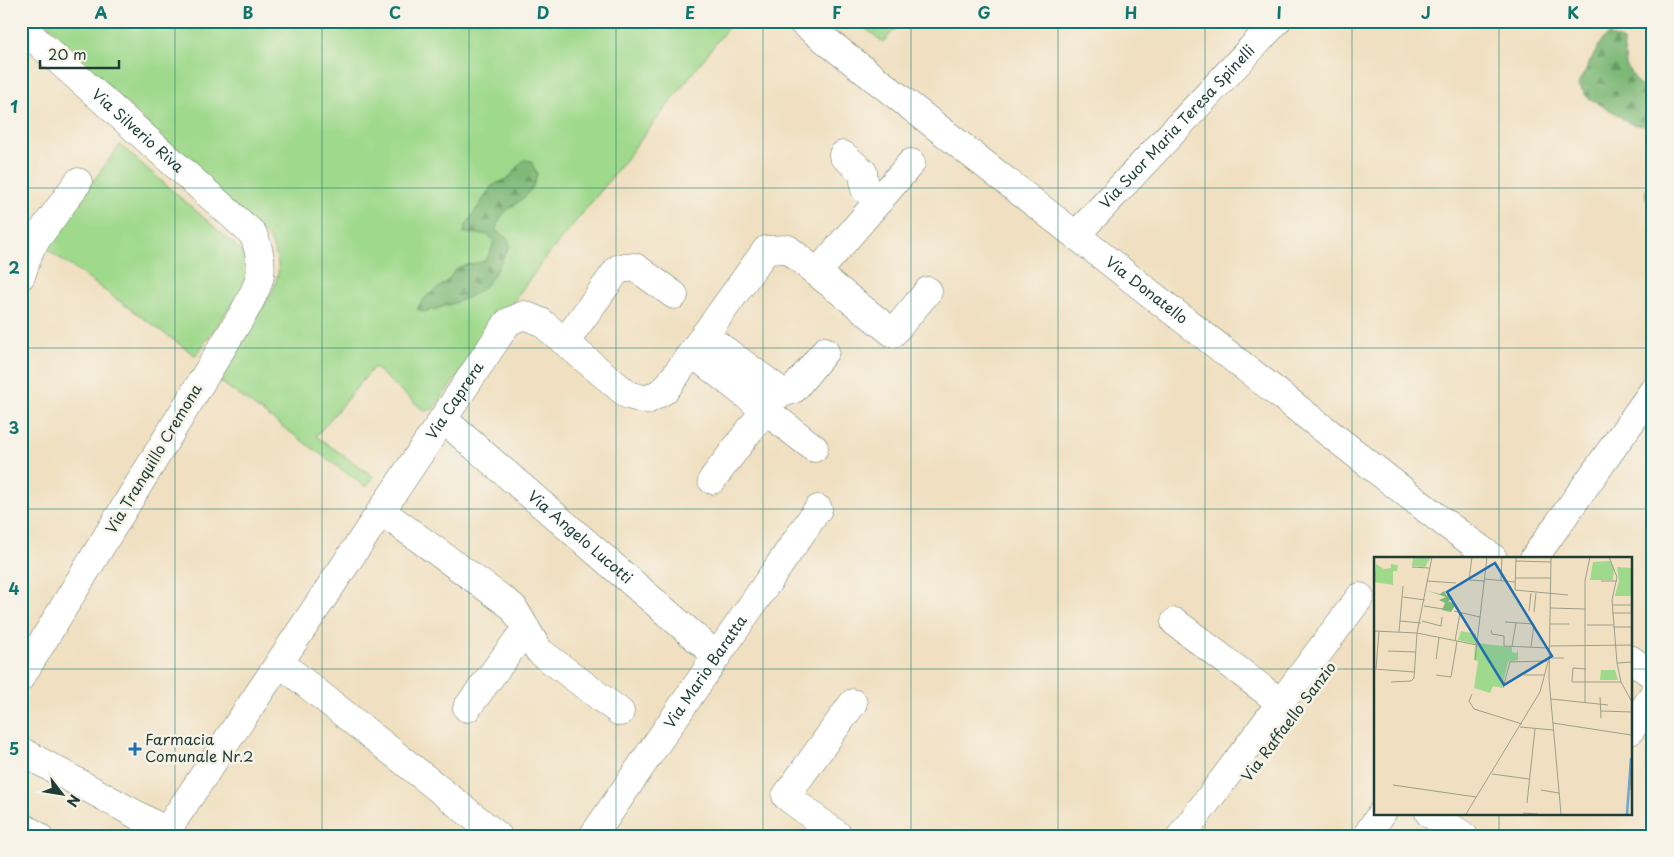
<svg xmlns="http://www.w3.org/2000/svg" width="1674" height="857" viewBox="0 0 1674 857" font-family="'Playpen Sans',sans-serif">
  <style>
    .grass { fill: #9fd98c; stroke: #5f8b60 }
    .forest { fill: url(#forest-firs); stroke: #4f7b56 }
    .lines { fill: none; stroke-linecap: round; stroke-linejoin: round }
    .minor-casing { stroke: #687665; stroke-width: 29 }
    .major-casing { stroke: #687665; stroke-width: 29 }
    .minor { stroke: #fff; stroke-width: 28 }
    .major { stroke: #fff; stroke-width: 28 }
    .grid { fill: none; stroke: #0f766e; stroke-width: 1; stroke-opacity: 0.55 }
    .poi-dot { fill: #1f6fb2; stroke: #f7f3e8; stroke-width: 2 }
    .labels { text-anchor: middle; stroke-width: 5; stroke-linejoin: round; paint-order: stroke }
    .street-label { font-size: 15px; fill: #1f3d34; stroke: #f7f3e8 }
    .poi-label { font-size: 15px; fill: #1f3d34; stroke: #f7f3e8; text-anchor: start }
    .inset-river { fill: none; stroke: #69a5da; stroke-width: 2.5 }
    .inset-road { fill: none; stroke: #9c9f89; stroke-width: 1 }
    .view { fill: #1f6fb2; fill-opacity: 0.15; stroke: #1f6fb2; stroke-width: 2.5 }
    .inset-edge { fill: none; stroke: #1f3d34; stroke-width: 2.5 }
    .neatline { fill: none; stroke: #0f766e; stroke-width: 2 }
    .grid-label { font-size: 16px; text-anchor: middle; font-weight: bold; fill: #0f766e }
  </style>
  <defs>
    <pattern id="forest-firs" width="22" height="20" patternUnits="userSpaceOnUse" patternTransform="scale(1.25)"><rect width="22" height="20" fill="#7fb978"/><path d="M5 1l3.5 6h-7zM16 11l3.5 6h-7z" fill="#679863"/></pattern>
  </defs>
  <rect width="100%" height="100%" fill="#f7f3e8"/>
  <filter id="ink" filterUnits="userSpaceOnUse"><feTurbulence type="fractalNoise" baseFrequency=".02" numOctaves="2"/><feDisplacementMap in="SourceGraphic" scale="10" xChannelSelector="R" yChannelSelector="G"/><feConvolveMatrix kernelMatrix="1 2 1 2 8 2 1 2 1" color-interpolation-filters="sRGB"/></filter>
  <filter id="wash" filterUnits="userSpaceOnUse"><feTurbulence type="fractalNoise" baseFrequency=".0096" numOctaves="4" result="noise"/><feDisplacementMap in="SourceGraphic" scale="20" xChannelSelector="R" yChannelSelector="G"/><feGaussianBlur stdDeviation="1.12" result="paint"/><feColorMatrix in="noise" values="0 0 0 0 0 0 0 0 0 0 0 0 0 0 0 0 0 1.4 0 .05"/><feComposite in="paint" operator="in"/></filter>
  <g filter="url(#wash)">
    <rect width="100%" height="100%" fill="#f0e0c1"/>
    <!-- grass -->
    <g class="grass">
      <path d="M44,21H733L604,187L548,255L433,409L424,411L374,367L316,436L374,477L366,487L218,380L272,292C282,267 279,263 270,240L126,103Z"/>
      <polygon points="856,21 903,21 883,42"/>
      <polygon points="120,145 241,250 247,267 244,286 196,356 44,247"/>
    </g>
    <!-- forest -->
    <g class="forest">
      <polygon points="1609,35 1623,41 1626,65 1638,84 1653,95 1653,127 1631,124 1623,119 1617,114 1587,97 1578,84 1602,40"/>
      <path d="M524,160L531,161L537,174C536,179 534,185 531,189C521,205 498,209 496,231L508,239L510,246C502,259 495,275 485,286C472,299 441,308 424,312L417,309C427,292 435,292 448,280C451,276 454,271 458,268C480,258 487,271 494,240L488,235L464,233L465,227L491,187C497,182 505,181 510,176C516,172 517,165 524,160Z"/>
      <path d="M1653,183V207C1644,201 1642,188 1653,183Z"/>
    </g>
  </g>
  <g filter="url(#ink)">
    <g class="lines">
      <defs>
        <g id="minor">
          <path id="s1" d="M801,21L1438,518L1493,558"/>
          <path id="s2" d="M21,27L253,234C267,268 261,281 244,312L21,677"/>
          <polyline points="843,155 863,172 865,189 879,201"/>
          <polyline points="911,163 817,273 893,333 928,291"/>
          <path id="s3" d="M1076,235L1277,21"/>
          <polyline points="21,276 31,247 78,182"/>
          <polyline points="704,335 783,393 794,389 825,351"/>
          <polyline points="565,342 618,269 635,267 674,295"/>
          <polyline points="692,353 814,448"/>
          <path id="s4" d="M443,419L717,656"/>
          <polyline points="712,480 765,410"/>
          <polyline points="381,511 513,607 539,651 620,712"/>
          <polyline points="1534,558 1653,391"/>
          <polyline points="1175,622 1281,703"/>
          <polyline points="1630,659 1653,675"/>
          <polyline points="280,663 498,836"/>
          <polyline points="467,708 526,629"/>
          <polyline points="1630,731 1653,695"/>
          <polyline points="21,751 166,831"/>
          <polyline points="1429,813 1464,836"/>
          <path id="s5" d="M163,836L508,322L524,315L541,322L628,395L647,400L665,390L766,250L788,249L817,273"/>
          <path id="s6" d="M593,836L818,509"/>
          <polyline points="839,836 786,796 853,703"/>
          <polyline points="1181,836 1360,597"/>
          <polyline points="1366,836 1382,813"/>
        </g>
        <polyline id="major" points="21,826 38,836"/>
      </defs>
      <!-- minor casing -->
      <use href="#minor" class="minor-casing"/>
      <!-- major casing -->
      <use href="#major" class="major-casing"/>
      <!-- minor -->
      <use href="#minor" class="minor"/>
      <!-- major -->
      <use href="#major" class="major"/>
    </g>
  </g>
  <!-- grid -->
  <path class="grid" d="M175,21V836M322,21V836M469,21V836M616,21V836M763,21V836M911,21V836M1058,21V836M1205,21V836M1352,21V836M1499,21V558M21,188H1653M21,348H1653M21,509H1653M21,669H1375M1630,669H1653M1499,813V836"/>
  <!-- markers -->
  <path class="poi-dot" d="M132.5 741.5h5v5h5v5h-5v5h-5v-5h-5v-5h5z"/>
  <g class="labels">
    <!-- street labels -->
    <g class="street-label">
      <text dy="5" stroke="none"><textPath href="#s3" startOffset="148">Via Suor Maria Teresa Spinelli</textPath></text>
      <text dy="5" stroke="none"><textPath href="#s2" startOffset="156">Via Silverio Riva</textPath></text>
      <text dy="5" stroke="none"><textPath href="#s1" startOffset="438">Via Donatello</textPath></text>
      <text dy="5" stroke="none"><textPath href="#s5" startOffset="524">Via Caprera</textPath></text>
      <text transform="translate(154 459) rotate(-59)" y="5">Via Tranquillo Cremona</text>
      <text dy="5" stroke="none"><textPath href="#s4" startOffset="181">Via Angelo Lucotti</textPath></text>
      <text dy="5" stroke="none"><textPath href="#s6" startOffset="199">Via Mario Baratta</textPath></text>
      <text transform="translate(1289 722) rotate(-53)" y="5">Via Raffaello Sanzio</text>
    </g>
    <!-- poi labels -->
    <g class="poi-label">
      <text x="145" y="745">Farmacia<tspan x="145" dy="17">Comunale Nr.2</tspan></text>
    </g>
  </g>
  <!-- overview -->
  <g transform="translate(1374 557)">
    <rect width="258" height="258" fill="#f0e0c1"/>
    <path d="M2,7L10,12L17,11V7L24,8L23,14H19V28L0,25ZM243,10L257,11V39H241L245,24ZM87,74L102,77V86L138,90V95L143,96L144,91V103L134,105L128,131L119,129L116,136L100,131L104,104L100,103L101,87L84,83Z" fill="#9fd98c"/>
    <path d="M54,34L66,37L70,34L73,39L75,35V40L79,42L74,44L82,47L77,55L68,53L71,46L65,43L72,40Z" fill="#7fb978"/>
    <path d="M39,0H57L51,10L38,9ZM236,4L240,11L239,23H216L219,5ZM227,113H241L244,123H226Z" fill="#9fd98c"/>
    <path class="inset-river" d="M253,257L257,201"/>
    <path class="inset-road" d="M98,0L95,23L111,24M142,0L141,33L194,38M177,0L175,122L187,257M235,0L243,20L238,43L243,106L247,125L258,145M142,4L177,5M38,10L55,11M141,21H176M111,22L141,25M127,23L128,0M53,24L82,26M227,24H243M29,40L51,43M238,48H258M50,49L69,52M176,51L211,52M80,54L106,60M155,54L157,36M160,55L162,36M238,56H257M26,64L47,66M48,64L67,69L68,60M131,65L160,67L157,90M176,67H195M213,68H239M239,70H258M117,73L118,77L130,79V89L175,91M0,74L43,76L103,88M25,75L29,29M81,84L86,56M138,89L142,66M176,89L258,88M14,94L42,95M62,102L65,81M101,103L113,0M243,106L258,105M0,112L40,115M2,112L5,74M212,112L199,111L198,125H247M62,118L77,120L83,84M150,118H170M17,125L37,124L40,121L43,76L58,0M129,131L136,105L173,104M98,137L95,144L100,152L148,167M226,140L227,161M177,142L234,148M211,146V24L216,0M227,154L258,155M179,166L257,178M146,170L179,173M258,174V200M118,217L155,222M19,228L102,240M167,233L185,236M256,233L258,206M153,246L161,172M149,256L164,257M92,257L166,135L175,101H190"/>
    <path class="view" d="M121,6L178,99L130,128L73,35Z"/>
    <rect width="258" height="258" class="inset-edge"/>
  </g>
  <!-- margin -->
  <rect width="1674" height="857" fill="none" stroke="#f7f3e8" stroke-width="55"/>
  <!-- north arrow -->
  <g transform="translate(62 794) rotate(121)" stroke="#f7f3e8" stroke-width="4" paint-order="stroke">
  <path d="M0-4L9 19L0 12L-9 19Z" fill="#1f3d34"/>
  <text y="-8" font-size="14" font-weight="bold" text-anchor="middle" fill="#1f3d34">N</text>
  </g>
  <!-- scale -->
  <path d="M40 60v8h79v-8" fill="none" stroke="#1f3d34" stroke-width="2.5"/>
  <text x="48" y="60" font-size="15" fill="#1f3d34" stroke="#f7f3e8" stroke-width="4" paint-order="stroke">20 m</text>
  <rect x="28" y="28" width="1618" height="802" class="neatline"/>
  <g class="grid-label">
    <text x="101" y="19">A</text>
    <text x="248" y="19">B</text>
    <text x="395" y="19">C</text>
    <text x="543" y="19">D</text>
    <text x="690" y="19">E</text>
    <text x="837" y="19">F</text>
    <text x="984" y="19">G</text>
    <text x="1131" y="19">H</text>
    <text x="1279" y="19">I</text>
    <text x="1426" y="19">J</text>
    <text x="1573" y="19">K</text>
    <text x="14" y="113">1</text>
    <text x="14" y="274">2</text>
    <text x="14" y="434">3</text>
    <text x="14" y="595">4</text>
    <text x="14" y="755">5</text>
  </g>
</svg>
